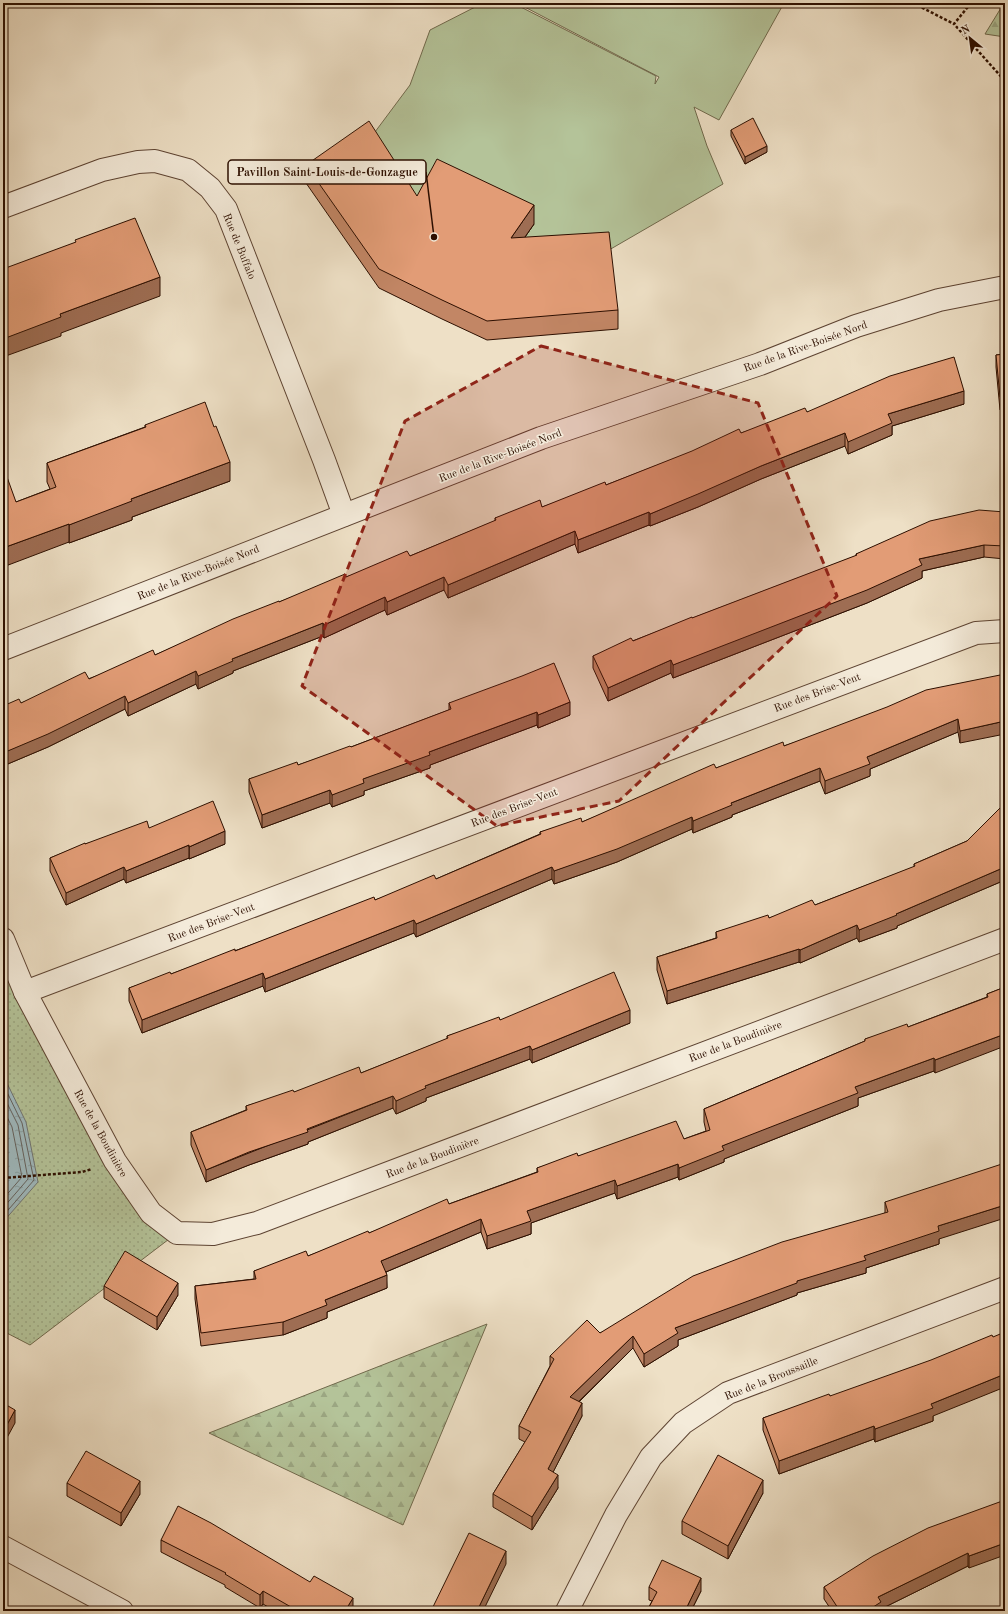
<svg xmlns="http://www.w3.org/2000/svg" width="1008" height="1614" viewBox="0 0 1008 1614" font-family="'Old Standard TT',serif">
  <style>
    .grass { fill: url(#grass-dots); stroke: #70694c }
    .forest { fill: url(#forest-firs); stroke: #70694c }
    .park { fill: #b4c399; stroke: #70694c }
    .water { fill: url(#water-ripples); stroke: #717673 }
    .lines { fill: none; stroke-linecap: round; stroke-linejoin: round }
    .shore { stroke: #666460; stroke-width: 1 }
    .street-casing { stroke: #5d4332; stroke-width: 24 }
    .path { stroke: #2d0f00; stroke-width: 2.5; stroke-dasharray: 3 2; stroke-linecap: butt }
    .street { stroke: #f4ebda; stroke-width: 22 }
    .wall { fill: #c28665; stroke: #2d0f00 }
    .shaded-wall { fill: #9e6d53; stroke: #2d0f00 }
    .building { fill: #e29c76; stroke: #2d0f00 }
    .marked { fill: #8f2418; fill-opacity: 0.2; stroke: #8f2418; stroke-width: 3; stroke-dasharray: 8 5; stroke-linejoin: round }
    .labels { text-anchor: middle; stroke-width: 3; stroke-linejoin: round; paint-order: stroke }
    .street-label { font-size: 11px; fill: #2d0f00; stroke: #f4ebda }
    .leader { fill: none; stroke: #2d0f00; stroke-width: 1.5 }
    .callout-dot { fill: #2d0f00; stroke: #f4ebda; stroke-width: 1.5 }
    .callout { fill: #f4ebda; stroke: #2d0f00; stroke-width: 1.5 }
    .callout-label { font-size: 12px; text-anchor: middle; font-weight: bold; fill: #2d0f00 }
  </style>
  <defs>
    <pattern id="grass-dots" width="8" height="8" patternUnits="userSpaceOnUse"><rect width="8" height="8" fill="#b4c399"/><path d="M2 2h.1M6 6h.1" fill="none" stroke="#9ba682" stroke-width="1.8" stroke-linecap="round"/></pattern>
    <pattern id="forest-firs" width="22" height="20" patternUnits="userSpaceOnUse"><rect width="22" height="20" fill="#b4c399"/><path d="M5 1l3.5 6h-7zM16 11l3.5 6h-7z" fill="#9ba682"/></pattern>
    <pattern id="water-ripples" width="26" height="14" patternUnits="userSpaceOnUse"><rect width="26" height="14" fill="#9fbabf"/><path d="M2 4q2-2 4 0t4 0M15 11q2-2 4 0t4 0" fill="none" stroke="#899fa2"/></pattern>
  </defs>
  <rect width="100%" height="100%" fill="#eee0c6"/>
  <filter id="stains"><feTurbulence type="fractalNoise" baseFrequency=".005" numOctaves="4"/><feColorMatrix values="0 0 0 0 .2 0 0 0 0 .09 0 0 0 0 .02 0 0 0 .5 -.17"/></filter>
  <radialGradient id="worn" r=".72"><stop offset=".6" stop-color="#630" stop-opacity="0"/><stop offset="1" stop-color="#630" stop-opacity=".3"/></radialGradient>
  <!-- grass -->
  <polygon class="grass" points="3,939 119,1169 177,1233 30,1345 3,1331"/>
  <!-- forest -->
  <g class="forest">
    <polygon points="1004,3 1005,3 1005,37 985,34"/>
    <polygon points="487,1324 403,1525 209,1433"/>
  </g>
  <!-- park -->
  <polygon class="park" points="483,3 513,3 656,76 655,84 659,77 517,3 784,3 719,120 694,107 707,146 723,184 609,250 516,250 534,224 419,210 369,140 410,85 430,30"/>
  <!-- water -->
  <polygon class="water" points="3,1075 26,1122 38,1182 3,1222"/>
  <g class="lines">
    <!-- shore -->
    <g class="shore">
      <polyline points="3,1084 22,1123 34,1180 3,1216"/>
      <polyline points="3,1095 18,1125 28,1179 3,1208"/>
      <polyline points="3,1109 12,1127 22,1177 3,1199"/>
    </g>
    <defs>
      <g id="street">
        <polyline points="3,207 102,170 138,162 155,161 188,170 210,188 226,209 324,460 344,515"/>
        <polyline points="3,649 541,438 760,364 856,326 939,300 1005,287"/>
        <polyline points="3,939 25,992 115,1161 151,1213 177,1233 213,1234 257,1223 1005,939"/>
        <polyline points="25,992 976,633 1005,631"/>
        <polyline points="3,1547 122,1611"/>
        <polyline points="567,1611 616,1515 651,1457 683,1423 728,1393 1005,1288"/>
      </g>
    </defs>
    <!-- street casing -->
    <use href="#street" class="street-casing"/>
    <!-- path -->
    <g class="path">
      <polyline points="913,3 954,24"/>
      <polyline points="971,3 954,24 1005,81"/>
      <polyline points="3,1178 82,1172 92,1169"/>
    </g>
    <!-- street -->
    <use href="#street" class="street"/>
  </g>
  <!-- wall -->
  <g class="wall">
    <polygon points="731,130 767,152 745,164 731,136"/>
    <polygon points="306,165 417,196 534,224 525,237 618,310 618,329 487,340 442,319 379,288 306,183"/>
    <polygon points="1005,354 1005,410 1000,410 996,367 996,355"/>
    <polygon points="964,404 892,426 892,435 848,454 845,446 761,479 698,507 650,526 649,525 578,553 575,544 448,598 444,590 387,615 385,610 324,638 323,636 233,671 233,673 198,689 196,684 128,716 125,709 48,747 3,766 3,706 21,703 155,655 279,602 346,577 410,556 495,521 495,518 542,507 606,485 741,433 807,412"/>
    <polygon points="145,425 230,481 132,517 132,520 69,543 69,542 16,502 50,489 47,482 47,463 145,427"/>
    <polygon points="1005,512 1005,559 984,557 922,571 922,578 867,603 673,678 671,673 608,701 593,668 593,656 856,556 856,554"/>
    <polygon points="1005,674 960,743 958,732 870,769 870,776 825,794 820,781 732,815 732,817 693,833 692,829 617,862 554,884 552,879 416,937 414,933 265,992 263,986 142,1033 129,1001 129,988 171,974 375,900 436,879 540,834 540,832 582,822 716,768"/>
    <polygon points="449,703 570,715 538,728 537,725 430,765 430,768 364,791 364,795 332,807 330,803 262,828 249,792 249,779 298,765 351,747 449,710"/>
    <polygon points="1005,803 1005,880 897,926 897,928 859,942 857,938 800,963 799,962 667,1004 657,970 657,957 716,938 716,932 769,918 815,905 914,867 914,864 967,841"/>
    <polygon points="149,828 225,844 189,859 189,858 126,883 124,879 66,905 50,871 50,858 85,844"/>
    <polygon points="1005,987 935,1073 934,1071 858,1098 858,1106 724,1159 724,1162 679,1180 678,1177 617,1199 615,1193 531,1223 531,1234 487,1249 481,1232 386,1272 387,1288 327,1312 327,1318 283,1335 201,1346 195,1299 195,1286 254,1279 254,1271 308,1256 369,1233 537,1172 537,1168 578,1156 684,1139 706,1131 704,1122 704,1109 865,1041 865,1039 908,1027 987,997 987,994"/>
    <polygon points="500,1020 630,1023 532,1063 530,1059 426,1098 426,1101 396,1114 393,1108 308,1142 308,1144 249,1165 206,1182 191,1145 191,1132 246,1110 246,1106 361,1073 447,1039 447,1036"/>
    <polygon points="885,1202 939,1239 939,1244 866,1268 866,1273 797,1293 797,1295 678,1340 678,1346 644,1367 633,1348 579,1402 582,1416 553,1472 558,1488 532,1530 493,1507 493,1494 525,1442 519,1439 519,1426 550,1366 550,1356 600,1333 885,1213"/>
    <polygon points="104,1286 178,1295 157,1330 104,1298"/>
    <polygon points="830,1396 933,1416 933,1421 875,1442 874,1439 779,1474 763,1430 763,1418"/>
    <polygon points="67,1483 140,1494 121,1526 67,1496"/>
    <polygon points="763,1493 728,1559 682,1534 682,1521"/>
    <polygon points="1005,1500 969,1568 968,1566 881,1609 881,1611 832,1611 824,1599 824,1587"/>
    <polygon points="161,1540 353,1611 275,1611 263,1604 260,1608 225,1587 225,1585 161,1552"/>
    <polygon points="649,1587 701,1591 691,1611 647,1611 652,1601 649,1600"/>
  </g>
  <!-- shaded-wall -->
  <g class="shaded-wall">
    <polygon points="767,146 767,152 745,164 745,157"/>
    <polygon points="534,205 534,224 511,257 511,238"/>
    <polygon points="160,277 160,296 61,333 61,336 3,357 3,339 60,314"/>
    <polygon points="964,391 964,404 892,426 892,435 848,454 848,442 888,414"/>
    <polygon points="845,433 845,446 761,479 698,507 650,526 650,514 761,466"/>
    <polygon points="230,462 230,481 132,517 132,520 69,543 69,525 131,499"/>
    <polygon points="649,512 649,525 578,553 578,540"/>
    <polygon points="69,524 69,542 3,567 3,548"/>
    <polygon points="575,531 575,544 448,598 448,585"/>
    <polygon points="984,545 984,557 922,571 922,578 867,603 673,678 673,665 919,559"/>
    <polygon points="444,577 444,590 387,615 387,602"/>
    <polygon points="385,597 385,610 324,638 324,625"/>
    <polygon points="323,623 323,636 233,671 233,673 198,689 198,676 232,659"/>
    <polygon points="671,660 671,673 608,701 608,688"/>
    <polygon points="196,671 196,684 128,716 128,703"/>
    <polygon points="125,696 125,709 48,747 3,766 3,753"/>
    <polygon points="570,702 570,715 538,728 538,715"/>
    <polygon points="537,712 537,725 430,765 430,768 364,791 364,795 332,807 332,795 363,779 429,752"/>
    <polygon points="958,719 958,732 870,769 870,776 825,794 825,781 867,757"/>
    <polygon points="1005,721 1005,734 960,743 960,731"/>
    <polygon points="820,768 820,781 732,815 732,817 693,833 693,821 731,803"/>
    <polygon points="330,790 330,803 262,828 262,815"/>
    <polygon points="692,817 692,829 617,862 554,884 554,871"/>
    <polygon points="225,831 225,844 189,859 189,847"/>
    <polygon points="189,845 189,858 126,883 126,871"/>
    <polygon points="124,867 124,879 66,905 66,893"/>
    <polygon points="552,867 552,879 416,937 416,924"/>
    <polygon points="1005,867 1005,880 897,926 897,928 859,942 859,930"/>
    <polygon points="414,920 414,933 265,992 265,979"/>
    <polygon points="857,925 857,938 800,963 800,950"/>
    <polygon points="799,949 799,962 667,1004 667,991"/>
    <polygon points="263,973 263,986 142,1033 142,1020"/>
    <polygon points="630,1010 630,1023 532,1063 532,1050"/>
    <polygon points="1005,1034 1005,1046 935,1073 935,1060"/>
    <polygon points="530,1046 530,1059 426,1098 426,1101 396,1114 396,1101 425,1086"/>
    <polygon points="934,1058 934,1071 858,1098 858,1106 724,1159 724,1162 679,1180 679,1168 722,1146 855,1087"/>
    <polygon points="393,1096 393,1108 308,1142 308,1144 249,1165 206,1182 206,1170"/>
    <polygon points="678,1164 678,1177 617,1199 617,1186"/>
    <polygon points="615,1180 615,1193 531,1223 531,1234 487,1249 487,1236 527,1211"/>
    <polygon points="1005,1205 1005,1218 939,1239 939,1244 866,1268 866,1273 797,1293 797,1295 678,1340 678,1346 644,1367 644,1354 675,1328 797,1281 864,1256 938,1226"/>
    <polygon points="481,1219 481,1232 381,1274 381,1261"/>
    <polygon points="387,1275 387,1288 327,1312 327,1318 283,1335 283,1322 325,1300"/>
    <polygon points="178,1283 178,1295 157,1330 157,1317"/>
    <polygon points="633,1336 633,1348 570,1410 570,1397"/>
    <polygon points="1005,1374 1005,1387 933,1416 933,1421 875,1442 875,1429 931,1404"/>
    <polygon points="582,1403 582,1416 548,1482 548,1469"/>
    <polygon points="15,1410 15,1423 3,1445 3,1432"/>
    <polygon points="874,1426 874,1439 779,1474 779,1461"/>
    <polygon points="558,1475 558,1488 532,1530 532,1517"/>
    <polygon points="763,1480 763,1493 728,1559 728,1546"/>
    <polygon points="140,1481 140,1494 121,1526 121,1513"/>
    <polygon points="1005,1543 1005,1555 969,1568 969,1556"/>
    <polygon points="506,1551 506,1564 483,1611 477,1611"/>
    <polygon points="968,1553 968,1566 881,1609 881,1611 867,1611 878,1597"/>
    <polygon points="701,1578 701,1591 691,1611 685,1611"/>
    <polygon points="263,1591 263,1604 260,1608 260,1595"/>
    <polygon points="353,1598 353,1611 345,1611"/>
  </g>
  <!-- building -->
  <g class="building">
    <polygon points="753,118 767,146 745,157 731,130"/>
    <polygon points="369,121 417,196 437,159 534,205 511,238 609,232 618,310 487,321 442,300 379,269 306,165"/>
    <polygon points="135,218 160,277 60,314 61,317 3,339 3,269 76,242 75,240"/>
    <polygon points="1005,354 1005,397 1000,397 996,355"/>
    <polygon points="954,357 964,391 888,414 892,423 848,442 845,433 761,466 698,494 650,514 649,512 578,540 575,531 448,585 444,577 387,602 385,597 324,625 323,623 232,659 233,661 198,676 196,671 128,703 125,696 48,734 3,753 3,706 19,699 21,703 85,672 89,679 153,650 155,655 233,619 279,601 279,602 345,574 346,577 407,551 410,556 496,520 495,518 540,500 542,507 605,482 606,485 692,451 739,429 741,433 805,408 807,412 890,376"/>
    <polygon points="205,402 214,427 216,426 230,462 131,499 132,501 69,525 69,524 3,548 3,479 7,477 16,502 56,487 47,463 146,427 145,425"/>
    <polygon points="979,510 1005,512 1005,546 984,545 919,559 922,565 867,590 673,665 671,660 608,688 593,656 631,638 633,641 692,617 692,618 857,555 856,554 930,521"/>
    <polygon points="554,663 570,702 538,715 537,712 429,752 430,755 363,779 364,783 332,795 330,790 262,815 249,779 297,762 298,765 350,746 351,747 451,709 449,703 522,676"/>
    <polygon points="1005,674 1005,721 960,731 958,719 867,757 870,764 825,781 820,768 731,803 732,805 693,821 692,817 617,849 554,871 552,867 416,924 414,920 265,979 263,973 142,1020 129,988 170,972 171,974 235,949 235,951 374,897 375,900 434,875 436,879 541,834 540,832 581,818 582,822 714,764 716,768 783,742 784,746 887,707 926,690"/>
    <polygon points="213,801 225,831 189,847 189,845 126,871 124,867 66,893 50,858 85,843 85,844 147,821 149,828"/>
    <polygon points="1005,803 1005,867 896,914 897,915 859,930 857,925 800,950 799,949 667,991 657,957 717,938 716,932 768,915 769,918 812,900 815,905 915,866 914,864 967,841"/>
    <polygon points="614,972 630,1010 532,1050 530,1046 425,1086 426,1088 396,1101 393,1096 307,1129 308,1132 249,1152 206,1170 191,1132 247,1110 246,1106 293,1090 294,1092 359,1067 361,1073 448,1038 447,1036 499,1017 500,1020"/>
    <polygon points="1005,987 1005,1034 935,1060 934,1058 855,1087 858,1093 722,1146 724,1150 679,1168 678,1164 617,1186 615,1180 527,1211 531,1221 487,1236 481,1219 381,1261 387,1275 325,1300 327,1305 283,1322 201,1333 195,1286 256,1279 254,1271 306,1251 308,1256 368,1231 369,1233 447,1199 449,1204 538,1172 537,1168 577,1153 578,1156 676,1121 684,1139 710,1130 704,1109 865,1041 865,1039 907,1024 908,1027 988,997 987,994"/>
    <polygon points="1005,1163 1005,1205 938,1226 939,1231 864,1256 866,1260 797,1281 797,1283 675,1328 678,1333 644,1354 633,1336 570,1397 582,1403 548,1469 558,1475 532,1517 493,1494 531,1432 519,1426 554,1359 550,1356 587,1320 600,1333 693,1276 782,1242 888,1212 885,1202"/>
    <polygon points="125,1251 178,1283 157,1317 104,1286"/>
    <polygon points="1005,1332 1005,1374 931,1404 933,1408 875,1429 874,1426 779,1461 763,1418 829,1394 830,1396 931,1360 992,1335 993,1337"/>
    <polygon points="3,1403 15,1410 3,1432"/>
    <polygon points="86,1451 140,1481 121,1513 67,1483"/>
    <polygon points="718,1455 763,1480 728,1546 682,1521"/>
    <polygon points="1005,1500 1005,1543 969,1556 968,1553 878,1597 881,1602 867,1611 840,1611 824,1587 873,1556 928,1528"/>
    <polygon points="178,1506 211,1523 310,1582 314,1576 353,1598 345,1611 298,1611 263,1591 260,1595 225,1574 226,1573 161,1540"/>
    <polygon points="469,1533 506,1551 477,1611 431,1611"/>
    <polygon points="662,1560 701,1578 685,1611 647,1611 657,1592 649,1587"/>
    <polygon points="3,1606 10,1611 3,1611"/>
  </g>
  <!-- marked area -->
  <path class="marked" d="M541,346L758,403L837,596L619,801L497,826L302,686L405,421Z"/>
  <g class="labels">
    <!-- street labels -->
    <g class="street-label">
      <text transform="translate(240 246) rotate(68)" y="4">Rue de Buffalo</text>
      <text transform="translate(805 346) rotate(-20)" y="4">Rue de la Rive-Boisée Nord</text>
      <text transform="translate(500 455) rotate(-21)" y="4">Rue de la Rive-Boisée Nord</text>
      <text transform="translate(198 572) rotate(-22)" y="4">Rue de la Rive-Boisée Nord</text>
      <text transform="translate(817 692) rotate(-21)" y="4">Rue des Brise-Vent</text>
      <text transform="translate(514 807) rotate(-21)" y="4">Rue des Brise-Vent</text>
      <text transform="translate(211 922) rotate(-21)" y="4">Rue des Brise-Vent</text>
      <text transform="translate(735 1041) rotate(-21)" y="4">Rue de la Boudinière</text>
      <text transform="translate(101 1133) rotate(61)" y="4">Rue de la Boudinière</text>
      <text transform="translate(432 1157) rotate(-21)" y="4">Rue de la Boudinière</text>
      <text transform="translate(771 1378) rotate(-22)" y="4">Rue de la Broussaille</text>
    </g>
  </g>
  <!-- callouts -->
  <path class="leader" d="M434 237L426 172"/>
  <circle class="callout-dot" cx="434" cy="237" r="4"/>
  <rect class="callout" x="228" y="160" width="198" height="24" rx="4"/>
  <g class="callout-label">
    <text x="327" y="176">Pavillon Saint-Louis-de-Gonzague</text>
  </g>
  <!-- margin -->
  <rect width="1008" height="1614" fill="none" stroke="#eee0c6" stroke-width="16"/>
  <rect x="4" y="4" width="1000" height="1606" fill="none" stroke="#2d0f00" stroke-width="2"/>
  <rect x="8" y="8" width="992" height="1598" fill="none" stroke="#2d0f00"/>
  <!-- north arrow -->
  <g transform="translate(970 38) rotate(331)" stroke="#f4ebda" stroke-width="3" paint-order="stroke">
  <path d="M0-3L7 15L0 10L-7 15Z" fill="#2d0f00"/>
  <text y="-6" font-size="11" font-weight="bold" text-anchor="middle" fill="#2d0f00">N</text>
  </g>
  <rect width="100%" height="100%" filter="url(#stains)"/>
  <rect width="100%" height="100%" fill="url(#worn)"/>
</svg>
